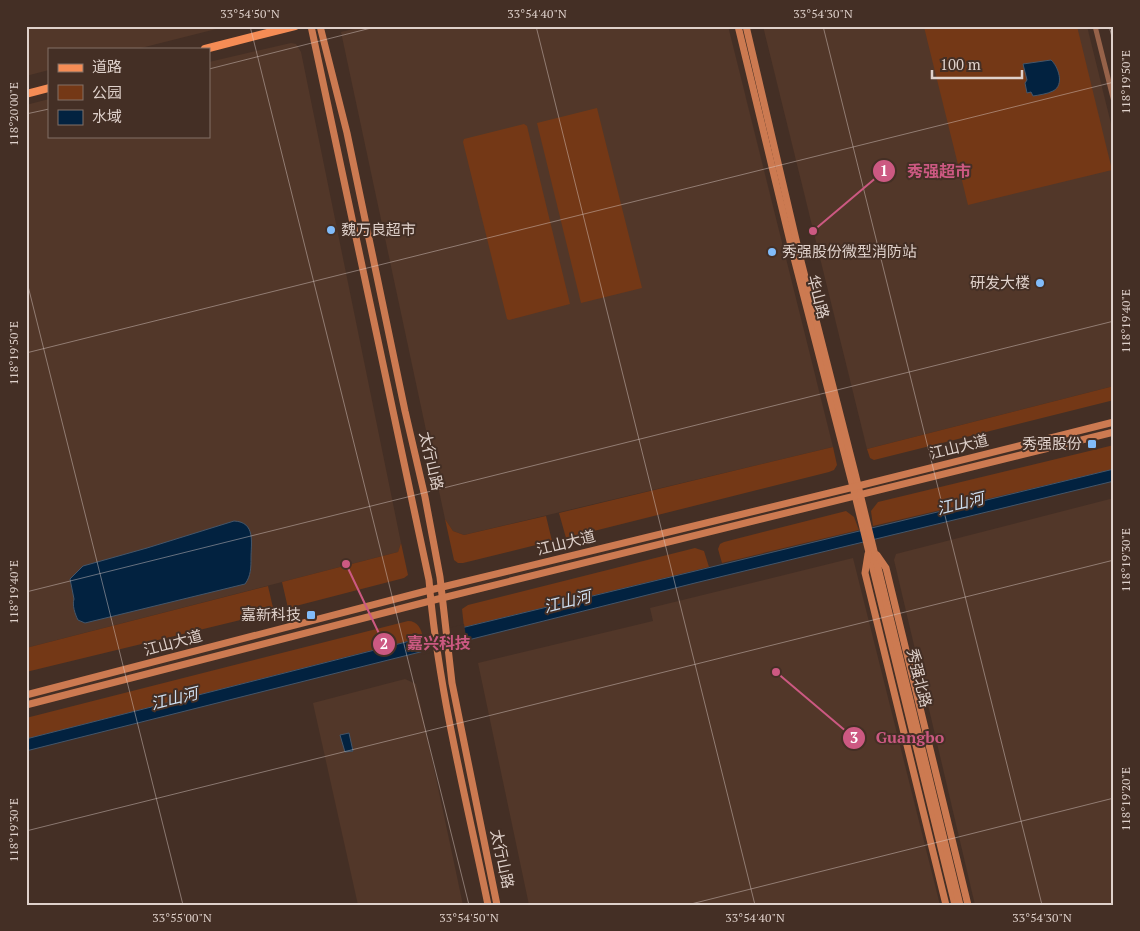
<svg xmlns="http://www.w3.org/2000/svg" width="1140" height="931" viewBox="0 0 1140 931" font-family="'PT Serif','Noto Sans SC',serif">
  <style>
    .built { fill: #523729 }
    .green { fill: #743816 }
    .water { fill: #022240; stroke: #44566a }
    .pier { fill: #442f25 }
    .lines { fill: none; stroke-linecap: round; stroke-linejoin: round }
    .street { stroke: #966249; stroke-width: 5 }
    .secondary { stroke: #cc7a51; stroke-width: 7 }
    .primary { stroke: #f58c55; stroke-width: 8 }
    .ticks { fill: none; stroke: #dfd1cb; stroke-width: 1; stroke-opacity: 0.45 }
    .poi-dot { fill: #81bcfa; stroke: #442f25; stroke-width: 2 }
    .labels { text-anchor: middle; stroke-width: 4; stroke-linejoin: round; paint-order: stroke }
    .poi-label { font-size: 15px; fill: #dfd1cb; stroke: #442f25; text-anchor: end }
    .street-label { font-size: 15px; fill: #dfd1cb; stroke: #442f25 }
    .water-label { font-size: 16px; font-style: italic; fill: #cedeef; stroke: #442f25 }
    .leader { fill: none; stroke: #cc5982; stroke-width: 2 }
    .callout-dot { fill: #cc5982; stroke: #442f25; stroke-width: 2 }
    .mark-label { font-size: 15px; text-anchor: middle; font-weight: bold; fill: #fff }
    .callout-label { font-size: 16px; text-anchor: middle; font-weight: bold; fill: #cc5982; stroke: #442f25; stroke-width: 4; stroke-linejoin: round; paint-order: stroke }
    .neatline { fill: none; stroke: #dfd1cb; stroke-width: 2 }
    .ticks-label { font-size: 12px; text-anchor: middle; fill: #dfd1cb }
  </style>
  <rect width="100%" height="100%" fill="#442f25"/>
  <!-- built -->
  <g class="built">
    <polygon points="26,26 228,26 137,49 49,49 49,70 26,76"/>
    <polygon points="366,26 728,26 833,447 464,535 453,531 445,519 341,32"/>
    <polygon points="763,26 1087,26 1114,136 1114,386 867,449"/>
    <polygon points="291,43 296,44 301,52 401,543 398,552 26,648 26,105 49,99 49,136 209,136 209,62"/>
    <polygon points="1114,498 1114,905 975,905 894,560 896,554"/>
    <polygon points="853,558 940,905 529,905 478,663 653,621 650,608"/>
    <polygon points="405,679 416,684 463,905 358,905 313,703"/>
  </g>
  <!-- green -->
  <g class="green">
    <polygon points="929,26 1077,26 1112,170 968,205 924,27"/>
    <polygon points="597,108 642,288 581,303 537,123"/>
    <polygon points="524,124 527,126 570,304 509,320 507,319 463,142 464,139"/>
    <polygon points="1114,386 1114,400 874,460 870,458 867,449"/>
    <polygon points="1114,445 1114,469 873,526 871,511 878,502"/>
    <polygon points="833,447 837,465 834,470 829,472 566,538 559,513"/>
    <polygon points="846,511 854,517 859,530 722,563 718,549 720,544 724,542"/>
    <polygon points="546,516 552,541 463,563 458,563 454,560 445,519 453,531 464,535"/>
    <polygon points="401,543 408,575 404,578 288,608 282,582 398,552"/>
    <polygon points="695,548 704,551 709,567 464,627 462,609 468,605"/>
    <polygon points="268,586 274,612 26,672 26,648"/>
    <path d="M408,621C418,621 421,629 423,637L26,739V718Z"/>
  </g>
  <!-- water -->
  <g class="water">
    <path d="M1051,60C1058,66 1065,85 1053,91C1047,94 1039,95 1033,96L1031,92L1027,93L1025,83L1027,80L1023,64Z"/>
    <polygon points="1114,469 1114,481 695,583 26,751 26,739 457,629"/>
    <path d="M234,521C256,522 251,543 251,558C251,567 251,576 245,584L85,623L78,620C75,614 72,605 74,599L70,579L83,566L147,548Z"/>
    <polygon points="349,733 353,751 345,752 340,735"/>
  </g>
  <!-- pier -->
  <polygon class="pier" points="464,624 467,643 422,655 419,636"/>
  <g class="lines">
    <!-- street -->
    <polyline class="street" points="1095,26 1114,102"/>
    <!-- secondary -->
    <g class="secondary">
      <path d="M311,26L429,580C438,690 466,797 488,905"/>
      <polyline points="320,26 347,133 405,411 425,497 440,577 452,683 497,905"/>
      <polyline points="738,26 795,262 853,487 955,905"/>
      <polyline points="746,26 801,261 855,473 960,905"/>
      <polyline points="868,554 865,573 946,905"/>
      <polyline points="877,555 886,568 968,905"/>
      <polyline points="26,695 430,590 858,486 1114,422"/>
      <polyline points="26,705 430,601 1114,432"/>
    </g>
    <!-- primary -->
    <g class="primary">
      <polyline points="205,49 295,26"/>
      <polyline points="26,94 49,88"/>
    </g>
  </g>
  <!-- ticks -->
  <path class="ticks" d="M250,26L469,905M536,26L755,905M823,26L1042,905M1109,26L1114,44M209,69L379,26M26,114L49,109M26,278L183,905M26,353L1114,82M26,592L1114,321M26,831L1114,560M687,905L1114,798"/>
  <!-- markers -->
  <g class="poi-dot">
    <circle cx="331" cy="230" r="5"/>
    <circle cx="772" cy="252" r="5"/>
    <circle cx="1040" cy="283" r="5"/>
    <rect x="1087" y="439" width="10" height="10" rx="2.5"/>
    <rect x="306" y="610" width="10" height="10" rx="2.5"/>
  </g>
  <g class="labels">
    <!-- poi labels -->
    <g class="poi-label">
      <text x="341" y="235" text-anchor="start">魏万良超市</text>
      <text x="782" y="257" text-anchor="start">秀强股份微型消防站</text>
      <text x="1030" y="288">研发大楼</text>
      <text x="1082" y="449">秀强股份</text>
      <text x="301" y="620">嘉新科技</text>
    </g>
    <!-- street labels -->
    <g class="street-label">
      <text transform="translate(818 297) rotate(75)" y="5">华山路</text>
      <text transform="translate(959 447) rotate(-14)" y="5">江山大道</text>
      <text transform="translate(431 461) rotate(77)" y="5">太行山路</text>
      <text transform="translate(566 543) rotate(-14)" y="5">江山大道</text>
      <text transform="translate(173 643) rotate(-15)" y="5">江山大道</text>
      <text transform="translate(919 678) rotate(76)" y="5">秀强北路</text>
      <text transform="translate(502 859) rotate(78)" y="5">太行山路</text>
    </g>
    <!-- water labels -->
    <g class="water-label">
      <text transform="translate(960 503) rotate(-14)" y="6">江山河</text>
      <text transform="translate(567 601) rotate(-14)" y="6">江山河</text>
      <text transform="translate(174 698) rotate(-14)" y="6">江山河</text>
    </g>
  </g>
  <!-- callouts -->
  <path class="leader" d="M813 231L884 171M346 564L384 644M776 672L854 738"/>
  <g class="callout-dot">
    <circle cx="813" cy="231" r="5"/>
    <circle cx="346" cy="564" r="5"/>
    <circle cx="776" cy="672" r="5"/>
    <circle cx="884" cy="171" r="12"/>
    <circle cx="384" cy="644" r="12"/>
    <circle cx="854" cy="738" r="12"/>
  </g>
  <g class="mark-label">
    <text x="884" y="176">1</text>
    <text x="384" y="649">2</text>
    <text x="854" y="743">3</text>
  </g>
  <g class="callout-label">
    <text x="939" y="177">秀强超市</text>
    <text x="439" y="649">嘉兴科技</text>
    <text x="910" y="743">Guangbo</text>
  </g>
  <!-- border -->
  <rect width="1140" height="931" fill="none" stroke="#442f25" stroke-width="55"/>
  <!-- legend -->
  <rect x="48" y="48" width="162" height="90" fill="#442f25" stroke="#827067"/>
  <rect x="58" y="64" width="25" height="8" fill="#f58c55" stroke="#827067"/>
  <text x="92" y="72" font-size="15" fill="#dfd1cb">道路</text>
  <rect x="58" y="85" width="25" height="15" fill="#743816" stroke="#827067"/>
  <text x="92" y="98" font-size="15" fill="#dfd1cb">公园</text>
  <rect x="58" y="110" width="25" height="15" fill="#022240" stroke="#827067"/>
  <text x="92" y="122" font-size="15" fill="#dfd1cb">水域</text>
  <!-- scale -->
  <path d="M932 70v8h90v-8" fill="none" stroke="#dfd1cb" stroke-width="2.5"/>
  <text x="940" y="70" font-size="15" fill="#dfd1cb" stroke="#442f25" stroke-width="4" paint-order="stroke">100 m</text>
  <rect x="28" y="28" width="1084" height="876" class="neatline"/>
  <g class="ticks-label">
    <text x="250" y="18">33°54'50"N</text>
    <text x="537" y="18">33°54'40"N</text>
    <text x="823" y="18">33°54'30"N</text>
    <text transform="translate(1126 82) rotate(-90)" y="4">118°19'50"E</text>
    <text transform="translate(14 114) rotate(-90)" y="4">118°20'00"E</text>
    <text transform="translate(1126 321) rotate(-90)" y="4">118°19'40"E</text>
    <text transform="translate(14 353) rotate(-90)" y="4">118°19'50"E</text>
    <text transform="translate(1126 560) rotate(-90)" y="4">118°19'30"E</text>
    <text transform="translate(14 592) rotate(-90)" y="4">118°19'40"E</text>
    <text transform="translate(1126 799) rotate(-90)" y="4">118°19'20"E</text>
    <text transform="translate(14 830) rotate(-90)" y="4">118°19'30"E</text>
    <text x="182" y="922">33°55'00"N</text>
    <text x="469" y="922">33°54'50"N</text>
    <text x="755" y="922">33°54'40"N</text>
    <text x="1042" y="922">33°54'30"N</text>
  </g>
</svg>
